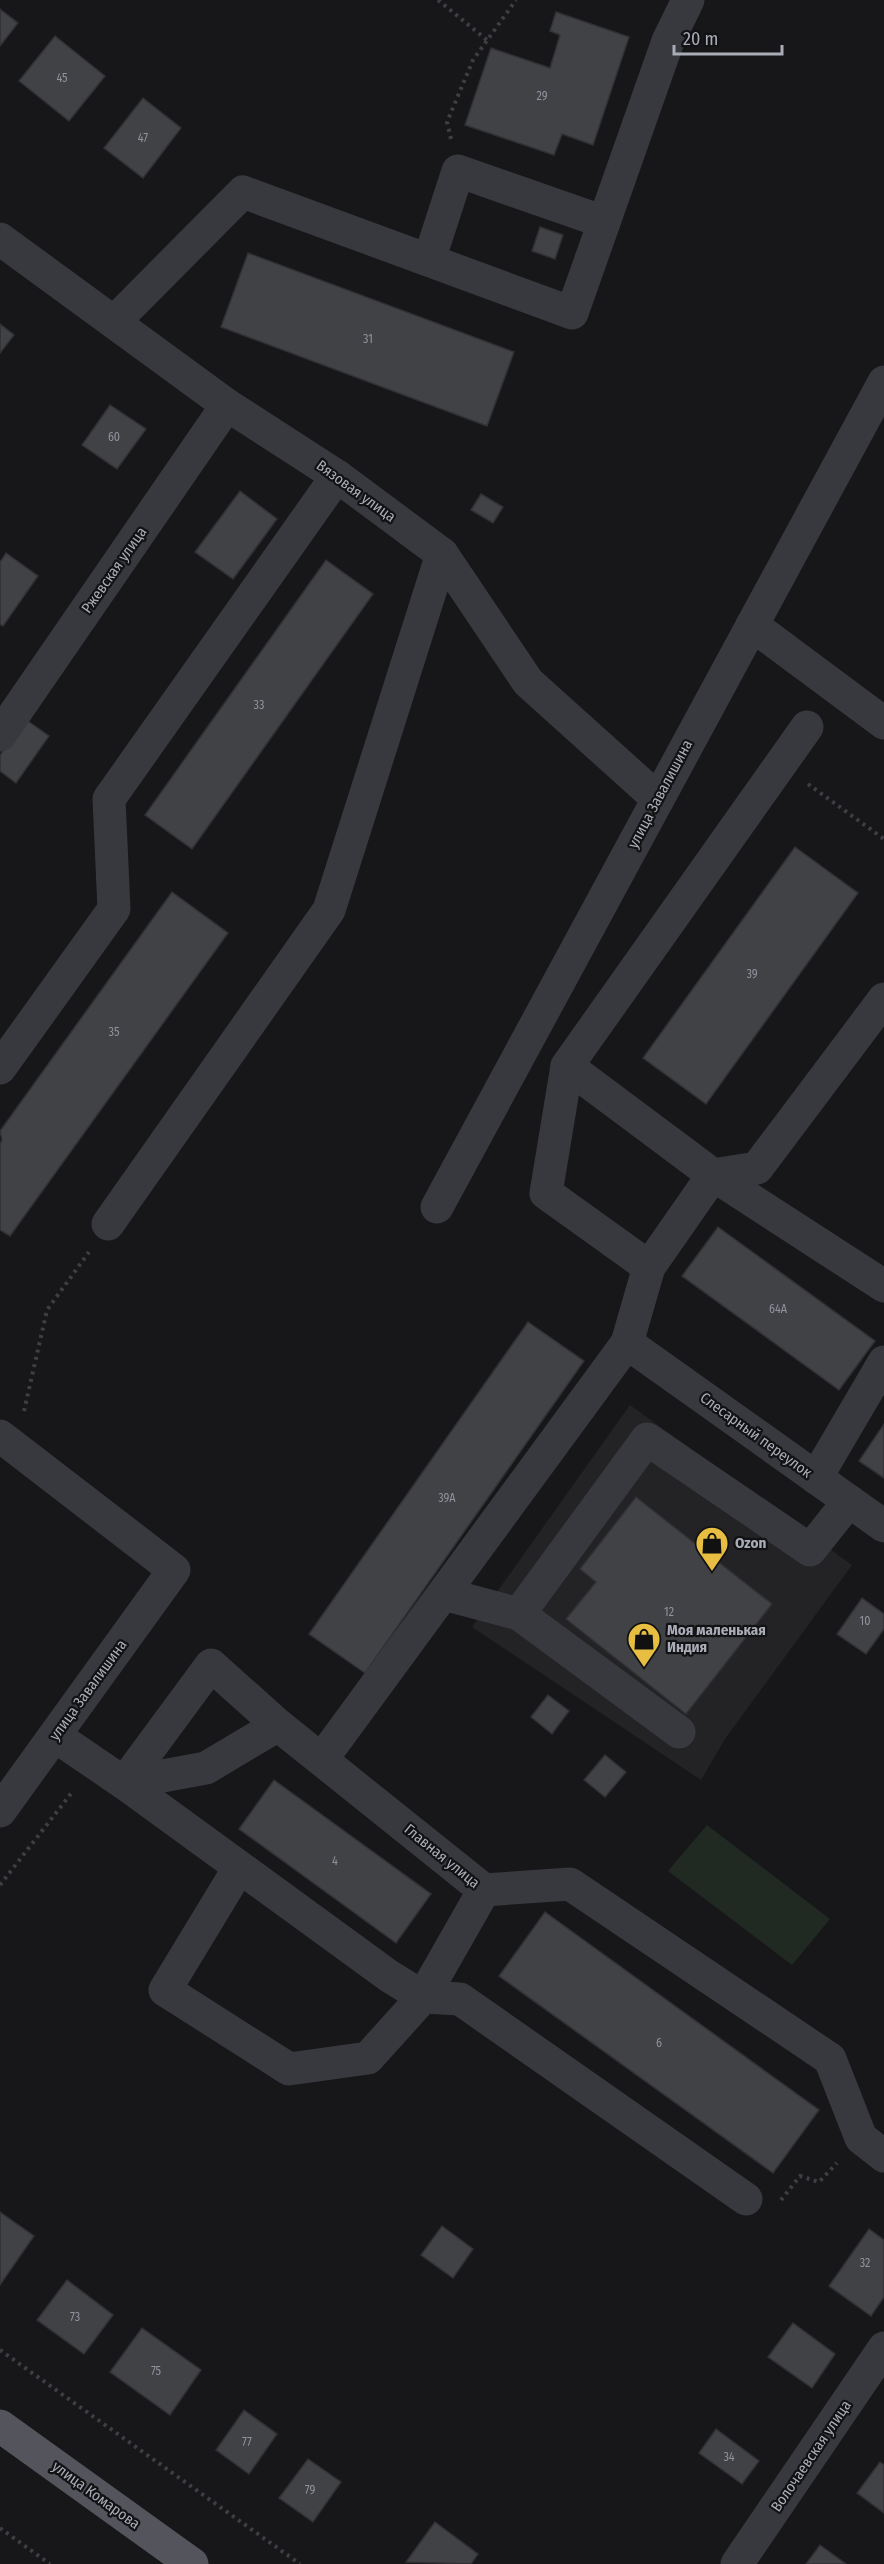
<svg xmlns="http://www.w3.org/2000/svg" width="884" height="2564" viewBox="0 0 884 2564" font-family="'Fira Sans Condensed',sans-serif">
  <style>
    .built { fill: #232326 }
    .green { fill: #212923 }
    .building { fill: #414246; stroke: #313135; stroke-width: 1.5 }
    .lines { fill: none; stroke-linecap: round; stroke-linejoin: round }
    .path { stroke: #3e3f45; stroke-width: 4; stroke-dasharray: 3 4.5; stroke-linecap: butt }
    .minor { stroke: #38393e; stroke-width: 33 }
    .major { stroke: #54555c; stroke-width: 33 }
    .labels { text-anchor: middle; stroke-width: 4.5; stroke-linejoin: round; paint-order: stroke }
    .number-label { font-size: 12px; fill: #90929c }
    .street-label { font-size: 15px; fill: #aaadb8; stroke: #121214 }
    .poi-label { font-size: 15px; font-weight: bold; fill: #aaadb8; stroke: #121214; text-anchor: start }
  </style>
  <rect width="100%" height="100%" fill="#171719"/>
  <!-- built -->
  <polygon class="built" points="630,1405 852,1565 725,1739 701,1780 472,1627"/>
  <!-- green -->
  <polygon class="green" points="707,1825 830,1919 792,1965 668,1871"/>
  <!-- building -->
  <g class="building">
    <polygon points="0,9 18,23 0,46"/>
    <polygon points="556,12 629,37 593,145 562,134 554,155 465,125 491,48 550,68 560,35 550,31"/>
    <polygon points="55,36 105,76 69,121 19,81"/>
    <polygon points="143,98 181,128 143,178 104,148"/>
    <polygon points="540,227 563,235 555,259 532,251"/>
    <polygon points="248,253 514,352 487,426 221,327"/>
    <polygon points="0,324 14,335 0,353"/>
    <polygon points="110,405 146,429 117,469 82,445"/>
    <polygon points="240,491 277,519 233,579 195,552"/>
    <polygon points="481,494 503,507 493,523 471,510"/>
    <polygon points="6,553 38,576 3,626 0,624 0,562"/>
    <polygon points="326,560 373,594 192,849 145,815"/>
    <polygon points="25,719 49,736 16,783 0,771 0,755"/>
    <polygon points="795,847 858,893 706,1104 643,1058"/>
    <polygon points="172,892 228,933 10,1236 0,1230 0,1144 2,1140 0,1131"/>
    <polygon points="718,1227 875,1341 839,1390 682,1276"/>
    <polygon points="528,1322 584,1361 365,1673 309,1634"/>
    <polygon points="884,1424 884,1478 859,1461"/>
    <polygon points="636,1497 772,1604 686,1714 566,1619 596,1582 580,1569"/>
    <polygon points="862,1598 884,1614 884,1629 866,1654 837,1634"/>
    <polygon points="548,1695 569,1711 552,1734 531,1717"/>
    <polygon points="605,1755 626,1772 605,1797 584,1780"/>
    <polygon points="274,1780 431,1894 396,1943 239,1829"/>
    <polygon points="545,1912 819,2110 773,2173 499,1976"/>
    <polygon points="0,2212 34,2236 0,2285"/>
    <polygon points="442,2226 473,2249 453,2278 421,2255"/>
    <polygon points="869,2229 884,2240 884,2297 871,2316 829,2286"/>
    <polygon points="67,2280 113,2315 84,2354 37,2320"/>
    <polygon points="793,2323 835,2354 812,2388 768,2357"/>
    <polygon points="142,2328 201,2370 170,2415 110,2372"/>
    <polygon points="244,2410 277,2434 249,2474 216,2450"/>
    <polygon points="716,2429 759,2461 742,2484 699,2453"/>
    <polygon points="308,2459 341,2482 313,2522 279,2498"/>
    <polygon points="880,2462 884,2465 884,2513 857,2493"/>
    <polygon points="435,2522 478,2554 471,2564 406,2562"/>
    <polygon points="820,2545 846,2564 806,2564"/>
  </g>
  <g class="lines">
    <!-- path -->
    <g class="path">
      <polyline points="438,0 487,40"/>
      <polyline points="451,139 447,122 473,60 516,0"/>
      <polyline points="808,784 884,839"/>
      <polyline points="24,1411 47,1310 89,1252"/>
      <polyline points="0,1885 73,1791"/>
      <polyline points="781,2200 800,2176 819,2182 837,2163"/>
      <polyline points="0,2350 300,2564"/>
      <polyline points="0,2528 50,2564"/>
    </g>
    <!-- minor -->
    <g class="minor">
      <polyline points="0,239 227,405 337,476 442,554 528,682 658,799"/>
      <polyline points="429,260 458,171 604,222"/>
      <polyline points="114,322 243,192 572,313 668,41 688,0"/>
      <polyline points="752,625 884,723"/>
      <polyline points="0,735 227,405"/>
      <polyline points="567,1066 713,1175 884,1286"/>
      <polyline points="0,1068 114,909 109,799 337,476"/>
      <polyline points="437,1207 884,382"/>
      <polyline points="108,1224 329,910 442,554"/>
      <polyline points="649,1267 546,1193 567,1066 807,727"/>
      <polyline points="627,1343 884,1526"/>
      <polyline points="0,1436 174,1570 0,1811"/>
      <polyline points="816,1478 884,1362"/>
      <polyline points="444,1594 519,1614 679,1732"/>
      <polyline points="519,1614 647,1439 810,1550 849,1501"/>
      <polyline points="278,1725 211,1665 124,1783 389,1976 423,1997 460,1999 746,2199"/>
      <polyline points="55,1736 124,1783 206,1768 278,1725 484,1890 570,1884 830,2059 861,2138 884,2156"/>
      <polyline points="322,1759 627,1343 649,1267 713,1175 757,1168 884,999"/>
      <polyline points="239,1868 165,1990 289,2069 368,2058 423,1997 484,1890"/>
      <polyline points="737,2564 884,2348"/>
    </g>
    <!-- major -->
    <polyline class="major" points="0,2426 192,2564"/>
  </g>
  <!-- icons -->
  <defs>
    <symbol id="shop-pin" viewBox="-11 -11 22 30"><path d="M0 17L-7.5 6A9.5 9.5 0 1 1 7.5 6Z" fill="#e7be41" stroke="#121214"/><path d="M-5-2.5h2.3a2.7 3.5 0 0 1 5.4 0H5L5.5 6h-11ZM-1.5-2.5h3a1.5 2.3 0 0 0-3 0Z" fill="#111"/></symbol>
  </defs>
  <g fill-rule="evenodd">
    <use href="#shop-pin" x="693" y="1524" width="38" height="52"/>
    <use href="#shop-pin" x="625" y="1620" width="38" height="52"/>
  </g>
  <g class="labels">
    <!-- number labels -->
    <g class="number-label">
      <text x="62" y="82">45</text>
      <text x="542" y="100">29</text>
      <text x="143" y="142">47</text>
      <text x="368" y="343">31</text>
      <text x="114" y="441">60</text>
      <text x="259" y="709">33</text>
      <text x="752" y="978">39</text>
      <text x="114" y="1036">35</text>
      <text x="778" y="1313">64А</text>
      <text x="447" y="1502">39А</text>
      <text x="669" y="1616">12</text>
      <text x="865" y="1625">10</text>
      <text x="335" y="1865">4</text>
      <text x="659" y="2047">6</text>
      <text x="865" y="2267">32</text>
      <text x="75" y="2321">73</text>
      <text x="156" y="2375">75</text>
      <text x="247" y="2446">77</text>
      <text x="729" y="2461">34</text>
      <text x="310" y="2494">79</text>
    </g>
    <!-- street labels -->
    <g class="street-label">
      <text transform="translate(356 491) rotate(36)" y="5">Вязовая улица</text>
      <text transform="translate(114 570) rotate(-55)" y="5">Ржевская улица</text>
      <text transform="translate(660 794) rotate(-62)" y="5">улица Завалишина</text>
      <text transform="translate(756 1435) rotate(36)" y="5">Слесарный переулок</text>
      <text transform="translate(88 1690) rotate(-54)" y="5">улица Завалишина</text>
      <text transform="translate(442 1856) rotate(39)" y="5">Главная улица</text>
      <text transform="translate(811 2456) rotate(-56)" y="5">Волочаевская улица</text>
      <text transform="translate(96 2495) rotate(36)" y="5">улица Комарова</text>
    </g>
    <!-- poi labels -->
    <g class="poi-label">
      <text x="735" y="1548">Ozon</text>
      <text x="667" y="1635">Моя маленькая<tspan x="667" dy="17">Индия</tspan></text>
    </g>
  </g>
  <!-- scale -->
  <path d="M674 45v9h108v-9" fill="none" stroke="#aaadb8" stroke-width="3"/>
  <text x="683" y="45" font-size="18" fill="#aaadb8" stroke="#121214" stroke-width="4.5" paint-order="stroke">20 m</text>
</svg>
